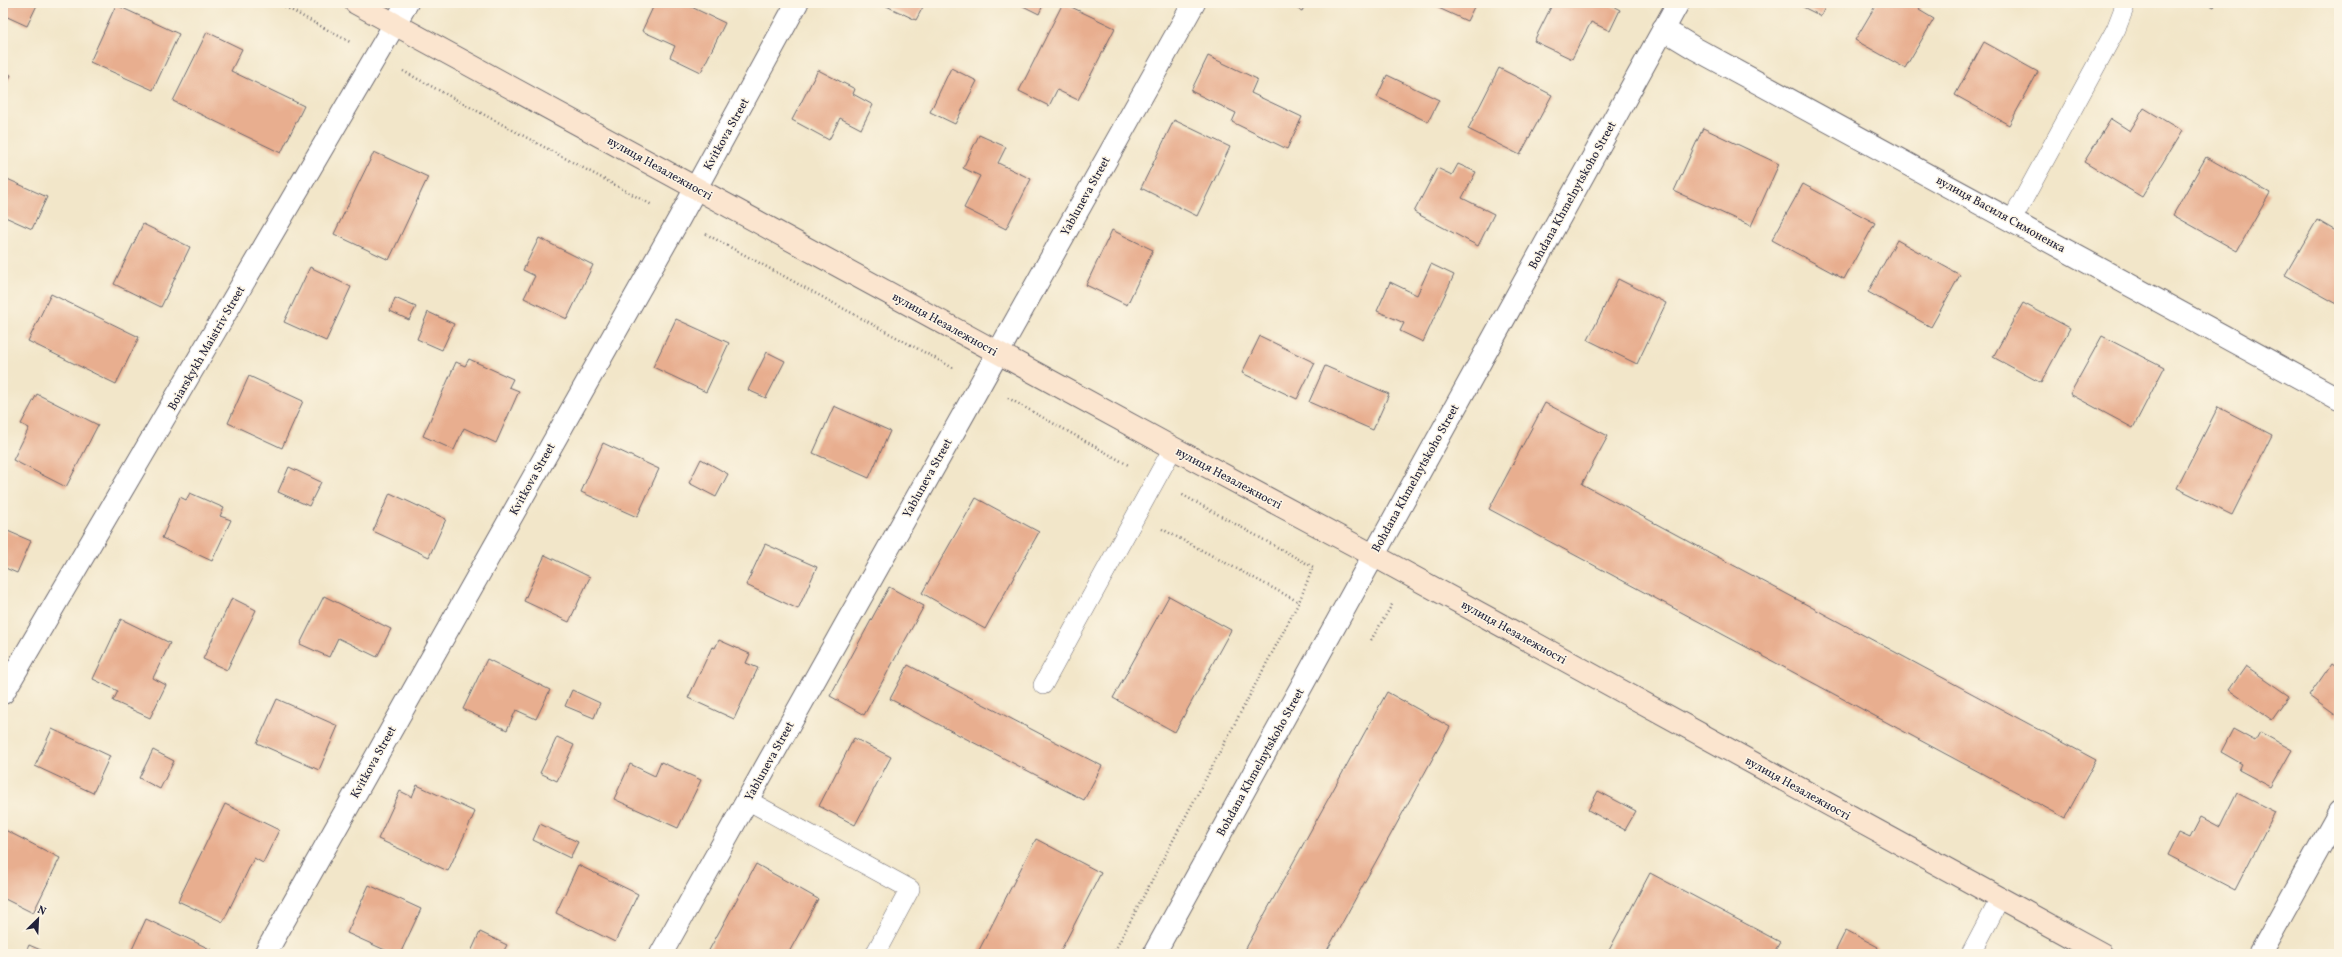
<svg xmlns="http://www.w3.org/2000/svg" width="2342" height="957" viewBox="0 0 2342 957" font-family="Vollkorn,serif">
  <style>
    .building { fill: #e8ae8f }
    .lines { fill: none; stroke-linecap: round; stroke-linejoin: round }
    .service-casing { stroke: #6b676d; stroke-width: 20 }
    .minor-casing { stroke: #6b676d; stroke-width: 24 }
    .secondary-casing { stroke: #6b676d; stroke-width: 24 }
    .path { stroke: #6b676d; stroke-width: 2.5; stroke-dasharray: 1 3; stroke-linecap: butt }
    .service { stroke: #fff; stroke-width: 19 }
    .minor { stroke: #fff; stroke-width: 22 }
    .secondary { stroke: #fbe5cf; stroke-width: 22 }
    .labels { text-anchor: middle; stroke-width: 3; stroke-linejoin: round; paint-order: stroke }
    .street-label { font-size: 12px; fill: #22223b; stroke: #fcf5e5 }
  </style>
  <rect width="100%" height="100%" fill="#fcf5e5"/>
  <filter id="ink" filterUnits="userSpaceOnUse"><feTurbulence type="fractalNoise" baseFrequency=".025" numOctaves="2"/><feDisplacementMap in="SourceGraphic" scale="8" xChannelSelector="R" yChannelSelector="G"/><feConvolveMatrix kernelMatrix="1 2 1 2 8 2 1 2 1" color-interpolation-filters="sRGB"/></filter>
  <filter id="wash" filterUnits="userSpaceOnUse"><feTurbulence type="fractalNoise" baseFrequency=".012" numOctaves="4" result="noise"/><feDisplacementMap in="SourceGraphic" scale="16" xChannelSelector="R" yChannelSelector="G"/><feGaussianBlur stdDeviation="0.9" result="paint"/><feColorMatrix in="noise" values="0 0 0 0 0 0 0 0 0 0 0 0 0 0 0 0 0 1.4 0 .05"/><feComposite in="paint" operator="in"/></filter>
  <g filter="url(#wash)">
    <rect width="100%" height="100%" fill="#f2e6c9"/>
    <g id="blocks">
      <!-- building -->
      <g class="building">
        <polygon points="3,3 38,3 27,26 3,15"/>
        <polygon points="655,3 683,3 725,23 701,72 670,57 675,46 642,31"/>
        <polygon points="880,3 925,3 916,20"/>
        <polygon points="1017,3 1044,3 1039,14"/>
        <polygon points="1063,3 1115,28 1078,100 1057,90 1049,106 1019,91"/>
        <polygon points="1286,3 1306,3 1302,11"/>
        <polygon points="1433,3 1476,3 1467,21 1432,5"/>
        <polygon points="1553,3 1607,3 1620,10 1610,31 1591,22 1572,59 1534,41"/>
        <polygon points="1795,3 1827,3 1821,16"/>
        <polygon points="1877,3 1923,3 1919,10 1934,19 1905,68 1855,40"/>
        <polygon points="2206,3 2216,3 2214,7"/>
        <polygon points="116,5 179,34 153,90 90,62"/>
        <polygon points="207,32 242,49 231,71 304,106 281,153 173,101"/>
        <polygon points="1984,42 2038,72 2009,125 1955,95"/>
        <polygon points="1208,56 1257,79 1251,93 1302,117 1287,149 1232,122 1236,113 1191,91"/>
        <polygon points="951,68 977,81 955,124 930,112"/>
        <polygon points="1499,68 1552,95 1520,155 1468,129"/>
        <polygon points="818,70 855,89 853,94 873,105 861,129 840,118 829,140 792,120"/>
        <polygon points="3,71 11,75 3,92"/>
        <polygon points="1387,75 1439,100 1428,122 1377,97"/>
        <polygon points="2144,108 2182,131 2142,197 2084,162 2111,119 2130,131"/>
        <polygon points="1174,120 1230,147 1197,216 1141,188"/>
        <polygon points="1703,128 1779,164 1751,226 1674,191"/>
        <polygon points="979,135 1006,147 998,163 1031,179 1006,229 964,208 980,176 963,168"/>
        <polygon points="374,152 428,177 389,260 334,234"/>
        <polygon points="2206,157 2270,193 2237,251 2173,215"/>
        <polygon points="1458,164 1476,172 1462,198 1494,214 1478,246 1414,212 1437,168 1452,175"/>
        <polygon points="3,177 47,197 32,229 3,216"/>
        <polygon points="1803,184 1875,223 1844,279 1772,240"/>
        <polygon points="2317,220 2339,233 2339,305 2285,275"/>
        <polygon points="143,224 190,247 161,307 114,284"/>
        <polygon points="1112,230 1153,250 1127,305 1086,285"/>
        <polygon points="539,238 593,265 567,319 524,298 535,276 523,270"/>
        <polygon points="1897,240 1960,275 1931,327 1868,292"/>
        <polygon points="1431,264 1454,275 1423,342 1400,331 1404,323 1377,311 1390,282 1417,295"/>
        <polygon points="310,267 351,287 326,341 284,322"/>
        <polygon points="1618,279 1666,303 1637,364 1588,340"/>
        <polygon points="51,294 139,337 116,384 28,341"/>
        <polygon points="395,298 416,307 409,320 390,311"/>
        <polygon points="2023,303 2070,328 2041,383 1993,357"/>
        <polygon points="428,312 454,324 442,350 417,339"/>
        <polygon points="676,319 729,343 706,392 653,367"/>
        <polygon points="1260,336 1315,363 1297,399 1242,373"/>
        <polygon points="2102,336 2164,368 2133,428 2070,394"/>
        <polygon points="767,352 785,361 766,398 748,390"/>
        <polygon points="469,359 513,379 509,387 519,391 496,443 464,428 454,450 423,436 456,362 465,366"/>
        <polygon points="1325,366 1389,394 1373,430 1309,402"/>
        <polygon points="249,376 303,401 282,448 228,423"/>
        <polygon points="37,394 98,425 66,487 13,460 29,428 21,424"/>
        <polygon points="1545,403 1608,436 1582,484 2096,760 2065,818 1489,509"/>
        <polygon points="834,406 890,431 869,478 813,453"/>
        <polygon points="2218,407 2272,435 2232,515 2177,488"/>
        <polygon points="603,443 659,469 637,517 581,492"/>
        <polygon points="701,459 728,474 716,497 689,483"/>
        <polygon points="289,467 321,482 309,506 278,492"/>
        <polygon points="190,493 224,508 220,516 231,520 212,561 162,538 180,497 186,500"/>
        <polygon points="390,493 446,519 429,557 373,531"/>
        <polygon points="976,498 1039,532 985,629 922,593"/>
        <polygon points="3,529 31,541 17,573 3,567"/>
        <polygon points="765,544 817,567 798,609 746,585"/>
        <polygon points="545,555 590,577 569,622 524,601"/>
        <polygon points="889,587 924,606 864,715 830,696"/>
        <polygon points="324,596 391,629 377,657 338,638 329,657 300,644"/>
        <polygon points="1169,596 1231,630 1175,732 1113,698"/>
        <polygon points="232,598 256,610 227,670 203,659"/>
        <polygon points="121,619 170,643 153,678 166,685 150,718 113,701 118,691 93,679"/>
        <polygon points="719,640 750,654 746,663 758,668 734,719 688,698 712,647 715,648"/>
        <polygon points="487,659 550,690 536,719 516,710 507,730 463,709"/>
        <polygon points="2332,663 2339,668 2338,717 2309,696"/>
        <polygon points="908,665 1102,766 1084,800 890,699"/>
        <polygon points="2246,666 2289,696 2272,720 2229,690"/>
        <polygon points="572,690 600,703 594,718 565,706"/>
        <polygon points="1387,692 1450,727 1325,954 1252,954 1245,950"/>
        <polygon points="277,699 338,726 319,770 257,743"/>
        <polygon points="52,729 110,756 93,793 35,766"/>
        <polygon points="2233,729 2255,741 2260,732 2292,750 2271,787 2239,770 2242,764 2221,752"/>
        <polygon points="557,737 574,745 557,781 540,773"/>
        <polygon points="854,738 891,757 855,825 819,806"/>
        <polygon points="153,750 174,761 160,789 139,778"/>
        <polygon points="661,762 701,780 678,828 614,799 630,764 655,776"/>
        <polygon points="417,785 475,812 448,871 378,839 400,791 412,797"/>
        <polygon points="1598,791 1636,811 1625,830 1588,810"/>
        <polygon points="2237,793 2275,812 2235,890 2168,855 2179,833 2190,838 2201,817 2220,827"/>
        <polygon points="225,804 279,830 263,863 254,858 223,922 178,901"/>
        <polygon points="540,824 578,842 570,858 533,840"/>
        <polygon points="3,829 60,858 33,913 3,898"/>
        <polygon points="1036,839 1101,873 1059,954 977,954"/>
        <polygon points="756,864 818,899 788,954 707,954"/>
        <polygon points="578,865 638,894 615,942 556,913"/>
        <polygon points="1650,873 1780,942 1773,954 1607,954"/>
        <polygon points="369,885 421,909 400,954 394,954 347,933"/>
        <polygon points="146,919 212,950 210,954 130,954"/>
        <polygon points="1846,930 1878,947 1875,954 1834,954"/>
        <polygon points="480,932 507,945 502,954 470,954"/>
        <polygon points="29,945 50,954 25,954"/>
      </g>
    </g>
  </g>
  <g filter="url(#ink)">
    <use href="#blocks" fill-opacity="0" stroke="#6b676d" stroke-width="1"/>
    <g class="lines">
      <defs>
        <g id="service">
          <polyline points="2012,220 2116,29 2126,3"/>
          <polyline points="1043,685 1173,448"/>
          <polyline points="747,800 910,889 875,954"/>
          <polyline points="1971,954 2000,899"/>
        </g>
        <g id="minor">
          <polyline points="1663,29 1696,49 2339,399"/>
          <polyline points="3,693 407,3"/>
          <polyline points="265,954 679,219 797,3"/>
          <polyline points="661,954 1194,3"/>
          <polyline points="1154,954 1678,3"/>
          <polyline points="2260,954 2339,812"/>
        </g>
        <polyline id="secondary" points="356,3 1173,448 1373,555 2102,954"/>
      </defs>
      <!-- service casing -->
      <use href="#service" class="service-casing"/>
      <!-- minor casing -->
      <use href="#minor" class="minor-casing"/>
      <!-- secondary casing -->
      <use href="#secondary" class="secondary-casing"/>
      <!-- path -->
      <g class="path">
        <polyline points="278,3 350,42"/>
        <polyline points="403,71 652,205"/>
        <polyline points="706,234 955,369"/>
        <polyline points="1008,398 1130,466"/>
        <polyline points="1162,529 1299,602"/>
        <polyline points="1371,640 1393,603"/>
        <polyline points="1113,954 1299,602 1313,567 1181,494"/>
      </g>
      <!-- service -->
      <use href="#service" class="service"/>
      <!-- minor -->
      <use href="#minor" class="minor"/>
      <!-- secondary -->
      <use href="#secondary" class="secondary"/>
    </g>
  </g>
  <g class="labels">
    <!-- street labels -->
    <g class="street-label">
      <text transform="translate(726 134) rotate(-61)" y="4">Kvitkova Street</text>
      <text transform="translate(660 168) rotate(29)" y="4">вулиця Незалежності</text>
      <text transform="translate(1572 195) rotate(-61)" y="4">Bohdana Khmelnytskoho Street</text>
      <text transform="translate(1085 196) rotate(-61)" y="4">Yabluneva Street</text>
      <text transform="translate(2001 214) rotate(29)" y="4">вулиця Василя Симоненка</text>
      <text transform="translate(945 324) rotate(29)" y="4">вулиця Незалежності</text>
      <text transform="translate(206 348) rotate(-60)" y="4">Boiarskykh Maistriv Street</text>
      <text transform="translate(927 478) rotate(-61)" y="4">Yabluneva Street</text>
      <text transform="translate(1229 478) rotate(28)" y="4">вулиця Незалежності</text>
      <text transform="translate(1415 478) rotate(-61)" y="4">Bohdana Khmelnytskoho Street</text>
      <text transform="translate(532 479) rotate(-61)" y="4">Kvitkova Street</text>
      <text transform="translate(1514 632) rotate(29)" y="4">вулиця Незалежності</text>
      <text transform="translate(769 761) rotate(-61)" y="4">Yabluneva Street</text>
      <text transform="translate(373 762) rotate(-61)" y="4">Kvitkova Street</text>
      <text transform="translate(1260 762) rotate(-61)" y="4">Bohdana Khmelnytskoho Street</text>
      <text transform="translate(1798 788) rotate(29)" y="4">вулиця Незалежності</text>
    </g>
  </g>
  <!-- margin -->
  <rect width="2342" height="957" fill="none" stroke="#fcf5e5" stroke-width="16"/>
  <!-- north arrow -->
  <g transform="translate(38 919) rotate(24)" stroke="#fcf5e5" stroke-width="3" paint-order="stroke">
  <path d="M0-3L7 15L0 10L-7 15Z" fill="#22223b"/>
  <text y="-6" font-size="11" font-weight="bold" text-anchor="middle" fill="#22223b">N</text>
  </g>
</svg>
